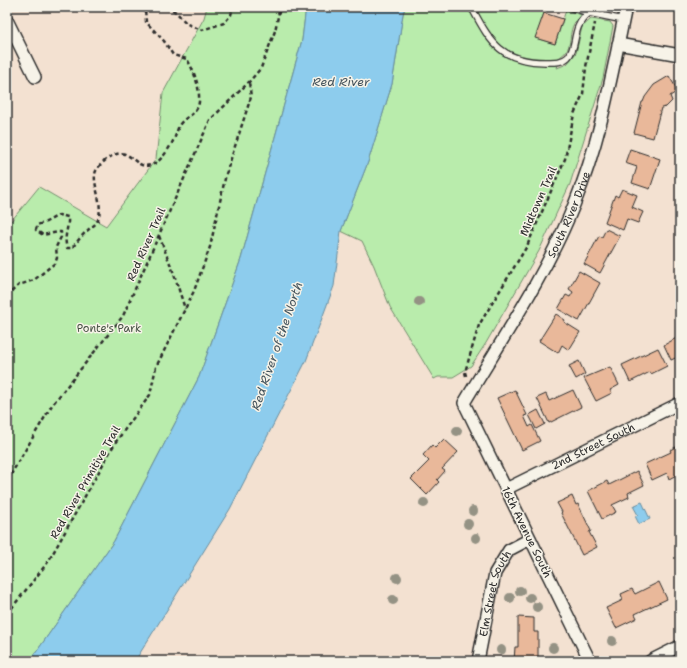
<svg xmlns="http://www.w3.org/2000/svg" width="687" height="668" viewBox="0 0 687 668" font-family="'Shantell Sans',sans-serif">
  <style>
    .green { fill: #b9ecac; stroke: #728c6c }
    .water { fill: #8dcced; stroke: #668c9f }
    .building { fill: #e9b89a; stroke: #2b2b2b }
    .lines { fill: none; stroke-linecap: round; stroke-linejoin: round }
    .lane-casing { stroke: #2b2b2b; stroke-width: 8 }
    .street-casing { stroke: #2b2b2b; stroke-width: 14 }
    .path { stroke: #2b2b2b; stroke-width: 2.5; stroke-dasharray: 4 3; stroke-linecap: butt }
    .lane { stroke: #f7f3e8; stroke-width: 5.5 }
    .street { stroke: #f7f3e8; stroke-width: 11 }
    .tree { fill: #949284 }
    .labels { text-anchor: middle; stroke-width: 3; stroke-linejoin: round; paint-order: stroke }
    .street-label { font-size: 11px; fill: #2b2b2b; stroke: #f7f3e8 }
    .park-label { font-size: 11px; fill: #475245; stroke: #f7f3e8 }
    .water-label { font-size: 12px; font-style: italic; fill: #44535c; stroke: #f7f3e8 }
  </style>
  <rect width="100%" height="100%" fill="#f3e1d1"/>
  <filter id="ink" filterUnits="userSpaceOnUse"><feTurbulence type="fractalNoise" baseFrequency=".025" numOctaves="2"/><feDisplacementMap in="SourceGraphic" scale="8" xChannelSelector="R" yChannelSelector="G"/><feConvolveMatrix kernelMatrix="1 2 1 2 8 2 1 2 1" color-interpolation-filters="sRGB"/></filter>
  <g filter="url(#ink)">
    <!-- green -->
    <g class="green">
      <polygon points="207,7 306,7 302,40 241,259 199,377 114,541 30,661 7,661 7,226 39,187 106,226 156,159 163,93 204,18"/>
      <path d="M405,7H546L536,38L555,44L566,10L582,15C580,17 577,20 575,22C566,36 576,48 557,59L559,62L557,68L567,64L576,53L582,27L591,19L610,22L613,26L603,78L570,184L539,251L486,343L471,366L453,377H438L434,379L390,307L374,266L362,241L341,231L368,162L392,84L403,14Z"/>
    </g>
    <!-- water -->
    <g class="water">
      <polygon points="306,7 405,7 403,14 392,84 368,162 341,231 334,286 306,361 230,509 135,661 30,661 114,541 199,377 241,259 302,40"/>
      <polygon points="642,502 650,519 639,524 635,516 638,515 633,506"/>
    </g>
    <!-- building -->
    <g class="building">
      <polygon points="544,13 563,19 555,44 535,38"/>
      <polygon points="669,76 678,91 670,96 672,101 666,107 661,108 653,138 634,133 642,102 643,102 645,97 654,85"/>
      <polygon points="630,149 660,159 650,189 632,183 637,167 625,163"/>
      <polygon points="622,189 637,195 632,207 643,212 638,223 627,219 623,230 605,222 615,195 618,197"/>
      <polygon points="606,229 620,236 600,273 584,264 599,236 602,237"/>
      <polygon points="579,271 600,283 579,321 558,309 566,295 570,297 573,292 569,289"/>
      <polygon points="556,314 565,320 564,322 580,332 569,350 562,345 558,353 539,341"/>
      <polygon points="680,336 680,356 671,360 664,345"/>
      <polygon points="658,348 667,366 651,374 650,372 630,382 622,365"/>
      <polygon points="579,361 585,374 576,379 569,366"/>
      <polygon points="610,367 619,385 610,390 612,393 596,401 584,378"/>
      <polygon points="515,390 527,415 524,416 529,427 532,425 540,441 522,450 497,398"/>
      <polygon points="573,390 581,407 549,423 537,398 546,394 549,401"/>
      <polygon points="538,410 545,424 536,429 529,415"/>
      <polygon points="444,439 458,452 442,469 445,471 437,480 439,482 427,495 411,479 429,461 423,455 432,445 435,448"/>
      <polygon points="680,445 680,473 669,479 667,473 652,480 645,464 671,452 670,450"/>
      <polygon points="637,471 644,485 628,493 629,497 612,505 616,512 602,519 588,491 607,481 609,485"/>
      <polygon points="572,496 576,505 578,504 591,531 589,532 597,547 582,555 561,513 562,512 557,503"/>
      <polygon points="659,582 667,599 635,614 637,618 616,628 606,608 623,600 621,594 632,589 635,594"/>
      <polygon points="518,617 534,618 534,632 538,632 538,658 551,659 551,661 514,661 515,647 518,647"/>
    </g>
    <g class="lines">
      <defs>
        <g id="lane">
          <path d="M469,7L473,10C491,44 503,62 545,62C553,62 562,63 568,57C579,45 570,28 589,13L624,20"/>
          <polyline points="570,7 589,13"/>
        </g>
        <g id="street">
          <polyline points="7,20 35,77"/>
          <polyline points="618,44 680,55"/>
          <path id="s1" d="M506,489L680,403"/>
          <path id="s2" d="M478,661L495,573L509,550L530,539"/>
          <path id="s3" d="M590,661L464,403C502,339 546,275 574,205C600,142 612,74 626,7"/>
          <polyline points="650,661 680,646"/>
        </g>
      </defs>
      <!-- lane casing -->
      <use href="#lane" class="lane-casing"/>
      <!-- street casing -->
      <use href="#street" class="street-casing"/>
      <!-- path -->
      <g class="path">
        <polyline points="166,7 176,12 187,24 202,30 224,23 231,15 233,7"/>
        <polyline points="159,236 173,271 185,309"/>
        <path d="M7,305L10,293L19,285L34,280L55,263L57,258L56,247L61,237V232H58L43,235L36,230L37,225L46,222L59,215L68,217C69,228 63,237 67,248H72C77,242 82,235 88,230C91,227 95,225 97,222C106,203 89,181 97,169C102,162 116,150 125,154C135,158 139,169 151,165C160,163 169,149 173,141C176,136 177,129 180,124C187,115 197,115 199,102C200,87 194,71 187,59L173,55L164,41L146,22L145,9L149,7"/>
        <polyline points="466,376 465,372 479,325 527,246 565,159 574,114 583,94 586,67 595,23"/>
        <polyline points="7,481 52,405 123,316 210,120 249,82 261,68 275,31 280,7"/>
        <polyline points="7,614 48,562 115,443 150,395 156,367 194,291 210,247 226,174 251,97 249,82"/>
      </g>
      <!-- lane -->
      <use href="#lane" class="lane"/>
      <!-- street -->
      <use href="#street" class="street"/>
    </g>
    <!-- trees -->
    <g class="tree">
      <circle cx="419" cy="302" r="5"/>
      <circle cx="457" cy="431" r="5"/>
      <circle cx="424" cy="503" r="5"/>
      <circle cx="473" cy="511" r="5"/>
      <circle cx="468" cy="524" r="5"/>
      <circle cx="476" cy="538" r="5"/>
      <circle cx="397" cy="578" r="5"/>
      <circle cx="520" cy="591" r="5"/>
      <circle cx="510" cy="598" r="5"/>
      <circle cx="530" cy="598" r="5"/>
      <circle cx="393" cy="600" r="5"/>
      <circle cx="537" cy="607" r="5"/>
      <circle cx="612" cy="641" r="5"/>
      <circle cx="553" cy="648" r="5"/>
      <circle cx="501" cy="650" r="5"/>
    </g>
  </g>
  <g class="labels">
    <!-- street labels -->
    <g class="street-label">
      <text transform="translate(538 201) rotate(-66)" y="4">Midtown Trail</text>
      <text dy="4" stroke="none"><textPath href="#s3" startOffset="503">South River Drive</textPath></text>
      <text transform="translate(146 244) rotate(-66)" y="4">Red River Trail</text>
      <text dy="4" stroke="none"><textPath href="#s1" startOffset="97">2nd Street South</textPath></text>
      <text transform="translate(85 482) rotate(-60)" y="4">Red River Primitive Trail</text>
      <text transform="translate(527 532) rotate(64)" y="4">16th Avenue South</text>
      <text dy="4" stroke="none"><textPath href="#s2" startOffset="70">Elm Street South</textPath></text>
    </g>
    <!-- park labels -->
    <g class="park-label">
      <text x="109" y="332">Ponte's Park</text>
    </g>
    <!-- water labels -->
    <g class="water-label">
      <text x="341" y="86">Red River</text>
      <text transform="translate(277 346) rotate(-71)" y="4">Red River of the North</text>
    </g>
  </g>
  <!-- margin -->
  <rect width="687" height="668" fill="none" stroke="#f7f3e8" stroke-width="24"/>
  <rect x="12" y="12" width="663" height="644" fill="none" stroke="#2b2b2b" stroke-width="1.5" filter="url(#ink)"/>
</svg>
